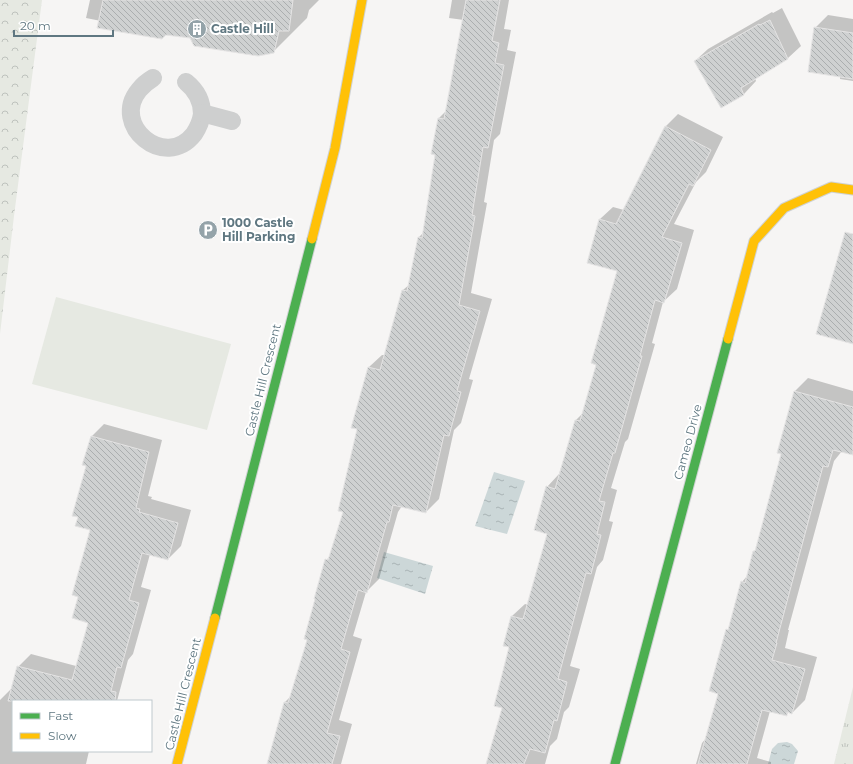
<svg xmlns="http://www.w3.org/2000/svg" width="853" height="764" viewBox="0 0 853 764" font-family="Montserrat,sans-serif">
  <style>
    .grass { fill: #e6e9e2 }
    .forest { fill: url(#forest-crowns) }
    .park { fill: url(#park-tufts) }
    .water { fill: url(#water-ripples) }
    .shadow { fill: #0003 }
    .building { fill: url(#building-back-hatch); stroke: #e5e4e4 }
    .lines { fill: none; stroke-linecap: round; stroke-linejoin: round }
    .fast-casing { stroke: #cfd2d3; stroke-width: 11 }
    .slow-casing { stroke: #cfd2d3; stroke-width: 11 }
    .lane { stroke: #cecfcf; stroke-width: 18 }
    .fast { stroke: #4caf50; stroke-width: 9 }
    .slow { stroke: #ffc107; stroke-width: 9 }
    .labels { text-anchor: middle; stroke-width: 4; stroke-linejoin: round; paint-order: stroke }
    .poi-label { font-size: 12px; font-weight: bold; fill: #5f7781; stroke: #fff; text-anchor: start }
    .street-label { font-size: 12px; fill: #5f7781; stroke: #fff }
  </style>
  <defs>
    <pattern id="forest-crowns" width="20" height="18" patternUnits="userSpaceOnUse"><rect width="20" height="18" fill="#e6e9e2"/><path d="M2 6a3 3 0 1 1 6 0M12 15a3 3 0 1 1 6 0" fill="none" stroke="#bec2bd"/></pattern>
    <pattern id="park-tufts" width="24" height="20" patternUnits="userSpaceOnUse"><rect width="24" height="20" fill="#e6e9e2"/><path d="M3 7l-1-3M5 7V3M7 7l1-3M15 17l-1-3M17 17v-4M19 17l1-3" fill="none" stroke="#bec2bd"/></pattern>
    <pattern id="water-ripples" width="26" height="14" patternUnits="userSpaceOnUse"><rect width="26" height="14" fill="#ccd7d8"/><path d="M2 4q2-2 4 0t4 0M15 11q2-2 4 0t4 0" fill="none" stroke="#a9b3b5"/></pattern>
    <pattern id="building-back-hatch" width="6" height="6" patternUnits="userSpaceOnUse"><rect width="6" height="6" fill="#cfd1d1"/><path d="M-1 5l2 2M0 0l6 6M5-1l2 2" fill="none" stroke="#abaeaf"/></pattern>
  </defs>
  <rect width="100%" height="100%" fill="#f6f5f4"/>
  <!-- grass -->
  <polygon class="grass" points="56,297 231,344 207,430 32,384"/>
  <!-- forest -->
  <polygon class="forest" points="0,0 42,0 14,216 0,334"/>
  <!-- park -->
  <polygon class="park" points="853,687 853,764 834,764"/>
  <!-- water -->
  <g class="water">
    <polygon points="494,472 525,481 507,534 475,526"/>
    <polygon points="384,552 433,566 425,594 377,578"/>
    <polygon points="787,742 792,744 798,751 794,764 768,764 772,749 778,743"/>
  </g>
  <!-- shadow -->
  <g class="shadow">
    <polygon points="90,0 319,0 309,10 307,18 273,52 190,37 166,34 86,18"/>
    <polygon points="452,0 509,0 504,29 511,30 507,50 516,52 500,134 494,140 484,202 487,203 471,293 492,299 469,379 473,380 461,423 454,430 439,499 426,512 402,506 398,512 379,579 366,592 353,636 362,639 339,720 352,724 341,764 268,764 285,702 291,696 308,639 326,560 331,556 344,511 369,367 382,355 385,355 403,290 410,284 418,238 423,233 436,154 433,153 439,118 447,110 464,20 449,18"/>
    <polygon points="782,8 801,46 788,58 755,78 756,81 744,94 721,107 695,61 708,49 772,12 773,13"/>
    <polygon points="828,15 853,19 853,81 840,79 840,76 815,28"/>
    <polygon points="678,114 723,137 706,172 696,182 674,224 694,230 677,289 663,302 652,343 655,344 628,439 625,442 611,488 617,490 609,521 613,522 603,560 597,567 570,666 580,669 569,707 564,712 557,739 550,746 545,764 487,764 503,707 511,647 512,616 525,604 529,605 548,533 547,487 559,474 576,420 584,412 597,364 618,271 600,219 613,207 624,210 665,127"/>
    <polygon points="808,378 853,391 853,454 842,451 834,461 788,630 789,630 785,648 817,657 805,700 792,713 789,712 786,715 770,711 757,758 771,762 771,764 696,764 702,743 707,737 720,693 727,630 730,627 742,582 747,576 754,551 756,549 782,453 778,452 795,391"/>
    <polygon points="104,424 162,440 148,496 152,497 151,499 191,510 181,546 168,559 150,554 141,587 151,590 133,654 128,660 117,701 13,701 13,751 89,751 86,764 0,764 0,700 11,689 18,667 31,654 76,666 90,622 79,596 92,530 79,517 92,436"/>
  </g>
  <!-- building -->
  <g class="building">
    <polygon points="103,0 293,0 289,31 279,31 274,53 258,56 194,46 190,38 166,35 162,39 97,28"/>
    <polygon points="466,0 500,0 492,41 499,43 495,63 504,65 488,148 483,147 472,215 475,216 459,305 480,311 457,391 461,392 449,436 444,435 426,513 393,505 389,522 387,522 367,593 358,590 341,649 350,652 327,733 340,736 332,764 267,764 284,702 288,703 307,640 304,639 315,599 314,599 325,559 328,560 343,512 338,511 357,429 351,428 368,367 380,370 402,290 407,291 418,237 422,238 435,155 431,154 438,118 444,119"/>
    <polygon points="770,20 788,59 741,88 744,95 721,108 694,61 759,24 760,25"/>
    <polygon points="814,27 853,33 853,79 808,72"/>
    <polygon points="665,126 711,150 693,186 689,184 662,237 682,243 664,303 655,300 640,356 642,356 615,453 613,453 599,501 605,502 597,534 601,535 591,574 586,573 558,679 567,682 557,721 554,720 545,753 530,749 524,764 486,764 502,708 494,706 509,647 503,646 511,616 523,619 547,534 534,530 546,486 555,489 575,420 580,421 596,365 591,363 617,271 587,263 599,219 616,224"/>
    <polygon points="845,232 853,234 853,344 816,334"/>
    <polygon points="794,391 853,407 853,455 833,450 828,467 823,466 776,643 777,643 772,660 805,669 792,714 787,712 787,716 762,710 747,764 698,764 718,694 709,691 726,629 728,630 741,581 745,583 753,551 755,551 781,454 777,453"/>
    <polygon points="91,436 149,452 136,508 140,509 139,512 178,523 168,560 142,553 129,600 139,603 121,668 117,667 111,691 116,692 115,701 8,701 17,666 72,680 88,623 72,618 78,597 72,595 90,530 75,526 78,517 72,516 86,466 82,465"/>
  </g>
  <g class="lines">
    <defs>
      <g id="fast">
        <polyline points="215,618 312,239"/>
        <polyline points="615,764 728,339"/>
      </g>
      <g id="slow">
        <polyline points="312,239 335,148 362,0"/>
        <polyline points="728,339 754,241 784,208 831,187 853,190"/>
        <polyline points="177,764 215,618"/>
      </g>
    </defs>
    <!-- fast casing -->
    <use href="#fast" class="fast-casing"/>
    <!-- slow casing -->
    <use href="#slow" class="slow-casing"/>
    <!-- lane -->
    <g class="lane">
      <path d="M153,78C148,81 143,85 139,90C110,125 165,171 194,134C198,128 201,121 202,114C202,101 196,90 186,82"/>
      <polyline points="202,113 232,121"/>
    </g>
    <!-- fast -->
    <use href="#fast" class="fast"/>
    <!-- slow -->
    <use href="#slow" class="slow"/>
  </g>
  <!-- icons -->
  <defs>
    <symbol id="building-disc" viewBox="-11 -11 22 22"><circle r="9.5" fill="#94a3a9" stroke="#fff"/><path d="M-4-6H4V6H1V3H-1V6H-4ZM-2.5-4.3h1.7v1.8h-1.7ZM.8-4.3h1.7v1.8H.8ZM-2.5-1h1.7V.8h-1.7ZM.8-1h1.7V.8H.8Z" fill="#fff"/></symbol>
    <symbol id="parking-disc" viewBox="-11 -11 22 22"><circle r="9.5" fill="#94a3a9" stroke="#fff"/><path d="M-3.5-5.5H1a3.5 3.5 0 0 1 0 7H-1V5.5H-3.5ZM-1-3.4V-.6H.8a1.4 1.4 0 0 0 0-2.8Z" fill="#fff"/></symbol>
  </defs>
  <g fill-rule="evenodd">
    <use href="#building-disc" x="186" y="18" width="22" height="22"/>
    <use href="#parking-disc" x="197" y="219" width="22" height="22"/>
  </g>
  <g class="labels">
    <!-- poi labels -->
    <g class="poi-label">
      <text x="211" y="33">Castle Hill</text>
      <text x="222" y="227">1000 Castle<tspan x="222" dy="14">Hill Parking</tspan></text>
    </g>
    <!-- street labels -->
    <g class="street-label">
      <text transform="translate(263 380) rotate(-76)" y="4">Castle Hill Crescent</text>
      <text transform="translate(688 442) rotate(-75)" y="4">Cameo Drive</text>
      <text transform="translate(183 694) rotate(-76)" y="4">Castle Hill Crescent</text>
    </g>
  </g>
  <!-- legend -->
  <rect x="12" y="700" width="140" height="52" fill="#ffffff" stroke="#bfc9cd"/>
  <rect x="20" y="713" width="20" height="6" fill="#4caf50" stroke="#bfc9cd"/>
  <text x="48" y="720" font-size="12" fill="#5f7781">Fast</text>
  <rect x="20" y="733" width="20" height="6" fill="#ffc107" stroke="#bfc9cd"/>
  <text x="48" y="740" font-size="12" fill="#5f7781">Slow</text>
  <!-- scale -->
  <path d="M14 30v6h99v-6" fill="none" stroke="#5f7781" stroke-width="2"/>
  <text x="20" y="30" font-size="12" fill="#5f7781" stroke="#ffffff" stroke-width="3" paint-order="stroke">20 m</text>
</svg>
